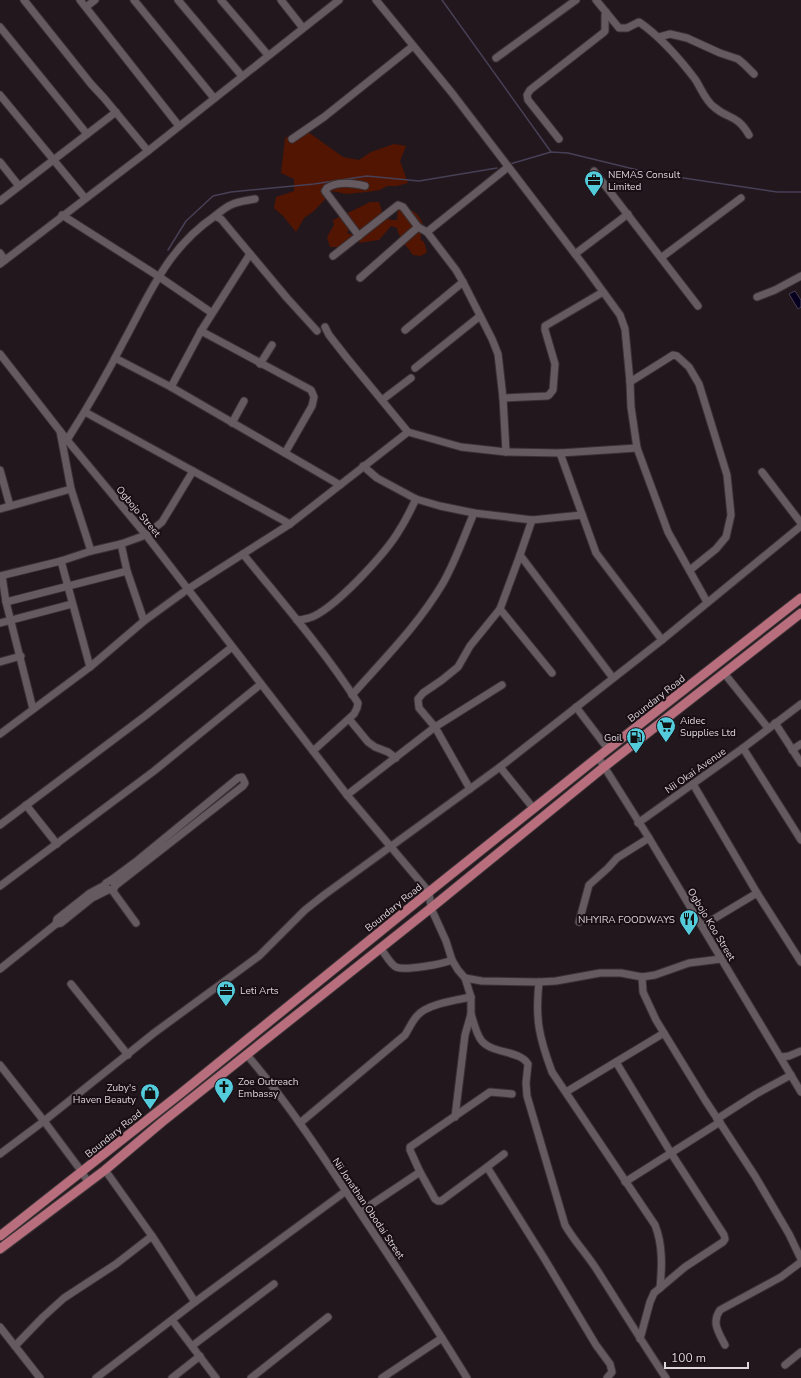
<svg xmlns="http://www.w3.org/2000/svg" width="801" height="1378" viewBox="0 0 801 1378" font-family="'Nunito Sans',sans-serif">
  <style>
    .green { fill: #521502 }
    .water { fill: #07001e; stroke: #474056 }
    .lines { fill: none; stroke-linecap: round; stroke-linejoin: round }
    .stream { stroke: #474056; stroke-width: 1.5 }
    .minor-casing { stroke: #393235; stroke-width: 9 }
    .major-casing { stroke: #393235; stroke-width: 11 }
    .minor { stroke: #665a61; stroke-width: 7 }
    .major { stroke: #b86e7c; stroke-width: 9 }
    .labels { text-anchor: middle; stroke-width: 4; stroke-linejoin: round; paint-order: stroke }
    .poi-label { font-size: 10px; fill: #ddd6da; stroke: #180e14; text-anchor: start }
    .street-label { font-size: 10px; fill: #ddd6da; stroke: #180e14 }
  </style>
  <rect width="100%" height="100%" fill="#22171d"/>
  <!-- green -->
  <g class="green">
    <polygon points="304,129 343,157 359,160 371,152 394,144 406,146 400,161 408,183 397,186 387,186 380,190 367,192 346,194 333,191 314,211 304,218 296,232 283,216 274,208 276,197 294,191 294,179 281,173 285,138"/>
    <path d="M370,202H379C384,214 379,220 397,220L398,208C412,209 417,211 423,224L420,228L421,240L424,242L427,252L421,256L413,255C405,243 401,243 397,228L391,226L379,240L359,243L362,232L359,228L349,229L347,233L356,236L339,247H330L327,237L334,225L333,220L352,211Z"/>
  </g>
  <!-- water -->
  <polygon class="water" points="795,291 801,300 801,307 798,309 789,294"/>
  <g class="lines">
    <!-- stream -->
    <g class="stream">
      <polyline points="442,0 551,152"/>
      <polyline points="510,164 551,152 568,153 650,173 777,192 801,192"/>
      <polyline points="168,250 186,221 213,196 231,192 314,184 367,176 419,181 497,168"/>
    </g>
    <defs>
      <g id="minor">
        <polyline points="24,0 91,84 104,98 148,151"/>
        <polyline points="80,0 179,126"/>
        <polyline points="134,0 214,98"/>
        <polyline points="178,0 242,76"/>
        <polyline points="221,0 268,55"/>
        <polyline points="281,0 303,28"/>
        <polyline points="376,0 452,93 588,271 620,315 625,329 630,382 631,407 637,448 668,532 707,602"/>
        <path d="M596,0L619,28H627L639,22C661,37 679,58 695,79C701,88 705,100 714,107C729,120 737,114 749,135"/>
        <polyline points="86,7 95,0"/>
        <polyline points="0,27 87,134"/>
        <polyline points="659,37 670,34 687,38 720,53 738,59 744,64 754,74"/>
        <polyline points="496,58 576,0"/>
        <polyline points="0,95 85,198"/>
        <polyline points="292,139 324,117 413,46"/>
        <polyline points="559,139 528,100 527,95 530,90 603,33 605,31 605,15 606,12"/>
        <polyline points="0,162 19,186"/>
        <polyline points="594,171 698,306"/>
        <polyline points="0,201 116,112"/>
        <polyline points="62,215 158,276 212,313"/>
        <path d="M215,216C230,203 236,202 255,199"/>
        <polyline points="427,232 508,167"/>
        <path d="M359,236L325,191L327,188C338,181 353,183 365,186"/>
        <polyline points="0,253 5,260"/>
        <polyline points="575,254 628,214"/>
        <polyline points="333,256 398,205 403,207 418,227"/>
        <polyline points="662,257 741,198"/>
        <polyline points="0,264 148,151 339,0"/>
        <polyline points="360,278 418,227 427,232 456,270 463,282 492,339 498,354 503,398 506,452"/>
        <polyline points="757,297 775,290 801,276"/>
        <polyline points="325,327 329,335 347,358 408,432 461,447 506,452 560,453 637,448"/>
        <polyline points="405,330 463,282"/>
        <polyline points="201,331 311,390 314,397 312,406 285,453"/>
        <polyline points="0,354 67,440 146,535 347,795 429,892 431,908 446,941 452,960 458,970 465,978 471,997 471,1014 465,1035 455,1117"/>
        <polyline points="115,358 171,387 340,485"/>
        <polyline points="260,364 272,345"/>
        <polyline points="415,368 480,316"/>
        <polyline points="630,382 673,355 677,356 689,367 699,384 727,475 731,515 726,537 716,549 690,570"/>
        <polyline points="171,387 201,331 250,254"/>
        <polyline points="503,398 547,396 549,395 553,390 555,364 545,330 545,326 603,292"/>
        <polyline points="382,400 411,378"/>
        <polyline points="85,412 290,524"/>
        <polyline points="232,423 244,401"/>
        <polyline points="60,431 71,489 91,551"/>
        <path d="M67,440C88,407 107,374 125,339C151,291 168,248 215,216L221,219L287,298L317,331"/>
        <polyline points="560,453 596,553 662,640"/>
        <polyline points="363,466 377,478 416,499 440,506 474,513 532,520 582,515"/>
        <polyline points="0,470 10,506"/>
        <polyline points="762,472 801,523"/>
        <polyline points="0,509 71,489"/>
        <polyline points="532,520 520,555 613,678"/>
        <polyline points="121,544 127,571 144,621"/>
        <path d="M243,554C282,602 324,650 358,703L357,708L354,714L313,751"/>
        <polyline points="61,561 90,667"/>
        <polyline points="0,576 61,561 91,551 121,544 146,535 162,522 193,471"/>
        <polyline points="2,576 6,602 33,709"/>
        <polyline points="6,602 127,571"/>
        <polyline points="500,609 552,673"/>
        <path d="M297,620C301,620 305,619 309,618C333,611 387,552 400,529C406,520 411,509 416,499"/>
        <polyline points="0,623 72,604"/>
        <polyline points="0,662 21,656"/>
        <polyline points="724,673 768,728"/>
        <path d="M352,695C384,659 419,624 443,583C456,560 464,536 474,513"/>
        <polyline points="576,707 608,749"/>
        <polyline points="349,719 368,742 375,747 388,752 396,758"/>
        <polyline points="775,723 801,763"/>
        <polyline points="0,734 90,667 144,621 188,589 290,524 408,432"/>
        <polyline points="743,748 801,840"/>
        <polyline points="792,750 801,744"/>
        <polyline points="598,757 649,838 801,1092"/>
        <polyline points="500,767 534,809"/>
        <polyline points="693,784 757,893 801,962"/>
        <polyline points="470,789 435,727 419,708 418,699 423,693 442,680 458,667 470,646 500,609 520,555"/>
        <polyline points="347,795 435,727 502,685"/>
        <polyline points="26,805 57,844"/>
        <polyline points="638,823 743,748 801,704"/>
        <polyline points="0,825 145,716 232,647"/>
        <polyline points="111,880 138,860 238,778 242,777 245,783 243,786 115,886"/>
        <polyline points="0,886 154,771 261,684"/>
        <polyline points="112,890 136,923"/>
        <polyline points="579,922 589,885 608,868 617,858 649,838"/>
        <polyline points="56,924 61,923 92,898 108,890 114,889 115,884 111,880 106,883 105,885 108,890"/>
        <polyline points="702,926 757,893"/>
        <path d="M380,948C385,953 390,964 396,967C405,971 443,964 452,960"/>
        <polyline points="0,969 56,924 57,919 90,893 105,885"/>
        <polyline points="642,977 643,992 656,1020 705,1100 755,1176 789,1234 801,1259"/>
        <polyline points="465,978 482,981 539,982 556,981 600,973 621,973 642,977 655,975 689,963 721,959"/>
        <path d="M539,982C535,1019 539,1037 552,1072L655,1225C663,1245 662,1267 660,1288"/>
        <polyline points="71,984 128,1055"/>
        <path d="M471,1014C474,1023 476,1033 481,1040C491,1054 520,1050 528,1064L526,1083L527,1096L565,1225C574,1241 587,1254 597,1270C620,1306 642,1342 666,1378"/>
        <path d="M247,1055C287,1102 321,1153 355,1205C393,1262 431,1319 467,1378"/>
        <polyline points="781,1057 789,1056 801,1051"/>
        <polyline points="616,1062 671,1153 724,1235 725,1239 723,1242 685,1267 654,1293 650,1302 640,1339"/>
        <polyline points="0,1065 44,1121 82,1172 88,1182"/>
        <polyline points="566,1092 664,1033"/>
        <polyline points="717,1119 756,1094 791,1075"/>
        <path d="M300,1123L405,1035C409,1029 412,1021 417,1016C426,1004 457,1000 471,997"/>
        <polyline points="0,1154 44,1121 154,1033 259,956 305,910 324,895 500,767 662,640 801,526"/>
        <polyline points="487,1167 504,1154"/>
        <polyline points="105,1170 152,1236 195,1302"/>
        <polyline points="420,1172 435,1199 438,1201 441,1201 487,1167 544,1258 596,1345 610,1364 612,1372 607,1378"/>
        <polyline points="625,1182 720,1122"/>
        <polyline points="360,1212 420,1172 410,1150 410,1147 490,1092 512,1094"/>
        <polyline points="172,1320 216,1378"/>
        <polyline points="0,1327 40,1378"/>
        <path d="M725,1345C719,1333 711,1323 720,1310L781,1277L801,1262"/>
        <polyline points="15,1346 43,1317 64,1298 116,1264 152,1236"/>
        <polyline points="192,1346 274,1284"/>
        <polyline points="785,1365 801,1352"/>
        <polyline points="96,1378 195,1302 346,1191"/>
        <polyline points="172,1378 200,1356"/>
        <polyline points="251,1378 328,1317"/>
        <polyline points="382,1378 442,1338"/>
      </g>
      <g id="major">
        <polyline points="0,1236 180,1094 429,892 598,757 801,598"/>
        <polyline points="0,1249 105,1170 162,1122 431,908 604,767 801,613"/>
      </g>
    </defs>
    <!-- minor casing -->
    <use href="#minor" class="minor-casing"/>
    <!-- major casing -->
    <use href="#major" class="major-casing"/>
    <!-- minor -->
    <use href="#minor" class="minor"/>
    <!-- major -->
    <use href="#major" class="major"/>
  </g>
  <!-- icons -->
  <defs>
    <symbol id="office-pin" viewBox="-11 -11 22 30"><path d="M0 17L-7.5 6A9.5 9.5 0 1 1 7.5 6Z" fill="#53cbdb" stroke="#180e14"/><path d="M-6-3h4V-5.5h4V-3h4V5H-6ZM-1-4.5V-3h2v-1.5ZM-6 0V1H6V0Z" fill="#111"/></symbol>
    <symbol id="supermarket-pin" viewBox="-11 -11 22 30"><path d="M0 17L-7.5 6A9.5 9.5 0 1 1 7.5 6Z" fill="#53cbdb" stroke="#180e14"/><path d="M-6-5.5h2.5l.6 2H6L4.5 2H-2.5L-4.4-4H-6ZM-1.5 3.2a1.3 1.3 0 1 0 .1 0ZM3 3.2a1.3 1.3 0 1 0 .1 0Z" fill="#111"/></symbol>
    <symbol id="fuel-pin" viewBox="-11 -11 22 30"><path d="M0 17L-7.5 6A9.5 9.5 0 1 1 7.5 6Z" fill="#53cbdb" stroke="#180e14"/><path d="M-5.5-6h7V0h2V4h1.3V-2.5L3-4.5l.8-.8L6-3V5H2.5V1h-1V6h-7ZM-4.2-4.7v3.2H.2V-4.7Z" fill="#111"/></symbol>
    <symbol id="restaurant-pin" viewBox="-11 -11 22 30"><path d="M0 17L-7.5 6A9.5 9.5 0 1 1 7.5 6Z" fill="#53cbdb" stroke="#180e14"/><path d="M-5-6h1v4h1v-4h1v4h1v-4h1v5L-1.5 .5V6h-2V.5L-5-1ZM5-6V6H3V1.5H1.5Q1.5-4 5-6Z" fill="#111"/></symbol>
    <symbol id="church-pin" viewBox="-11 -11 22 30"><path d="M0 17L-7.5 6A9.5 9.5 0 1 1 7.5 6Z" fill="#53cbdb" stroke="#180e14"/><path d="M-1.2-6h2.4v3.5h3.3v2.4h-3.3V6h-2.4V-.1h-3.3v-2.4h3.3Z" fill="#111"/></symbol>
    <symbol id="shop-pin" viewBox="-11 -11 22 30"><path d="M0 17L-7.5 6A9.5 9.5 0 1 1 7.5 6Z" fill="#53cbdb" stroke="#180e14"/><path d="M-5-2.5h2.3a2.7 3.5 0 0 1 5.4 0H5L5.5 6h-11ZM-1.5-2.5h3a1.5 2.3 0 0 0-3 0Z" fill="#111"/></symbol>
  </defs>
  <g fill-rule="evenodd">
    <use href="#office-pin" x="583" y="169" width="22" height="30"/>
    <use href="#supermarket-pin" x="655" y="715" width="22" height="30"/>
    <use href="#fuel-pin" x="625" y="726" width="22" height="30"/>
    <use href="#restaurant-pin" x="678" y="908" width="22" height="30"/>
    <use href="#office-pin" x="215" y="979" width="22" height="30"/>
    <use href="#church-pin" x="213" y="1076" width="22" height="30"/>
    <use href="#shop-pin" x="139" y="1082" width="22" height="30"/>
  </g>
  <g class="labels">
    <!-- poi labels -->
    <g class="poi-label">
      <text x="608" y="178">NEMAS Consult<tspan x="608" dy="12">Limited</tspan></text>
      <text x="680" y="724">Aidec<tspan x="680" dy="12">Supplies Ltd</tspan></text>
      <text x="622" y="741" text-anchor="end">Goil</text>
      <text x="675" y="923" text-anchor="end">NHYIRA FOODWAYS</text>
      <text x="240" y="994">Leti Arts</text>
      <text x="238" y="1085">Zoe Outreach<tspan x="238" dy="12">Embassy</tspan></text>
      <text x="136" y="1091" text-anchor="end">Zuby's<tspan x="136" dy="12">Haven Beauty</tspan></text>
    </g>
    <!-- street labels -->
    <g class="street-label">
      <text transform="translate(139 511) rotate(50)" y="4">Ogbojo Street</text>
      <text transform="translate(656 698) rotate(-38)" y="4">Boundary Road</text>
      <text transform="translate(695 770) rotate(-35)" y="4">Nii Okai Avenue</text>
      <text transform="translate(393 907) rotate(-39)" y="4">Boundary Road</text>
      <text transform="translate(712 924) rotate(59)" y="4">Ogbojo Koo Street</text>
      <text transform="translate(113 1133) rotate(-39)" y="4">Boundary Road</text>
      <text transform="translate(369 1208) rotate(56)" y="4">Nii Jonathan Obodai Street</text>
    </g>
  </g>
  <!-- scale -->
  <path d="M665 1362v6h83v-6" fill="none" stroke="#ddd6da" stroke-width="2"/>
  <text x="671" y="1362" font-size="12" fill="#ddd6da" stroke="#180e14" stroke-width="3" paint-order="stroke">100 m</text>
</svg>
